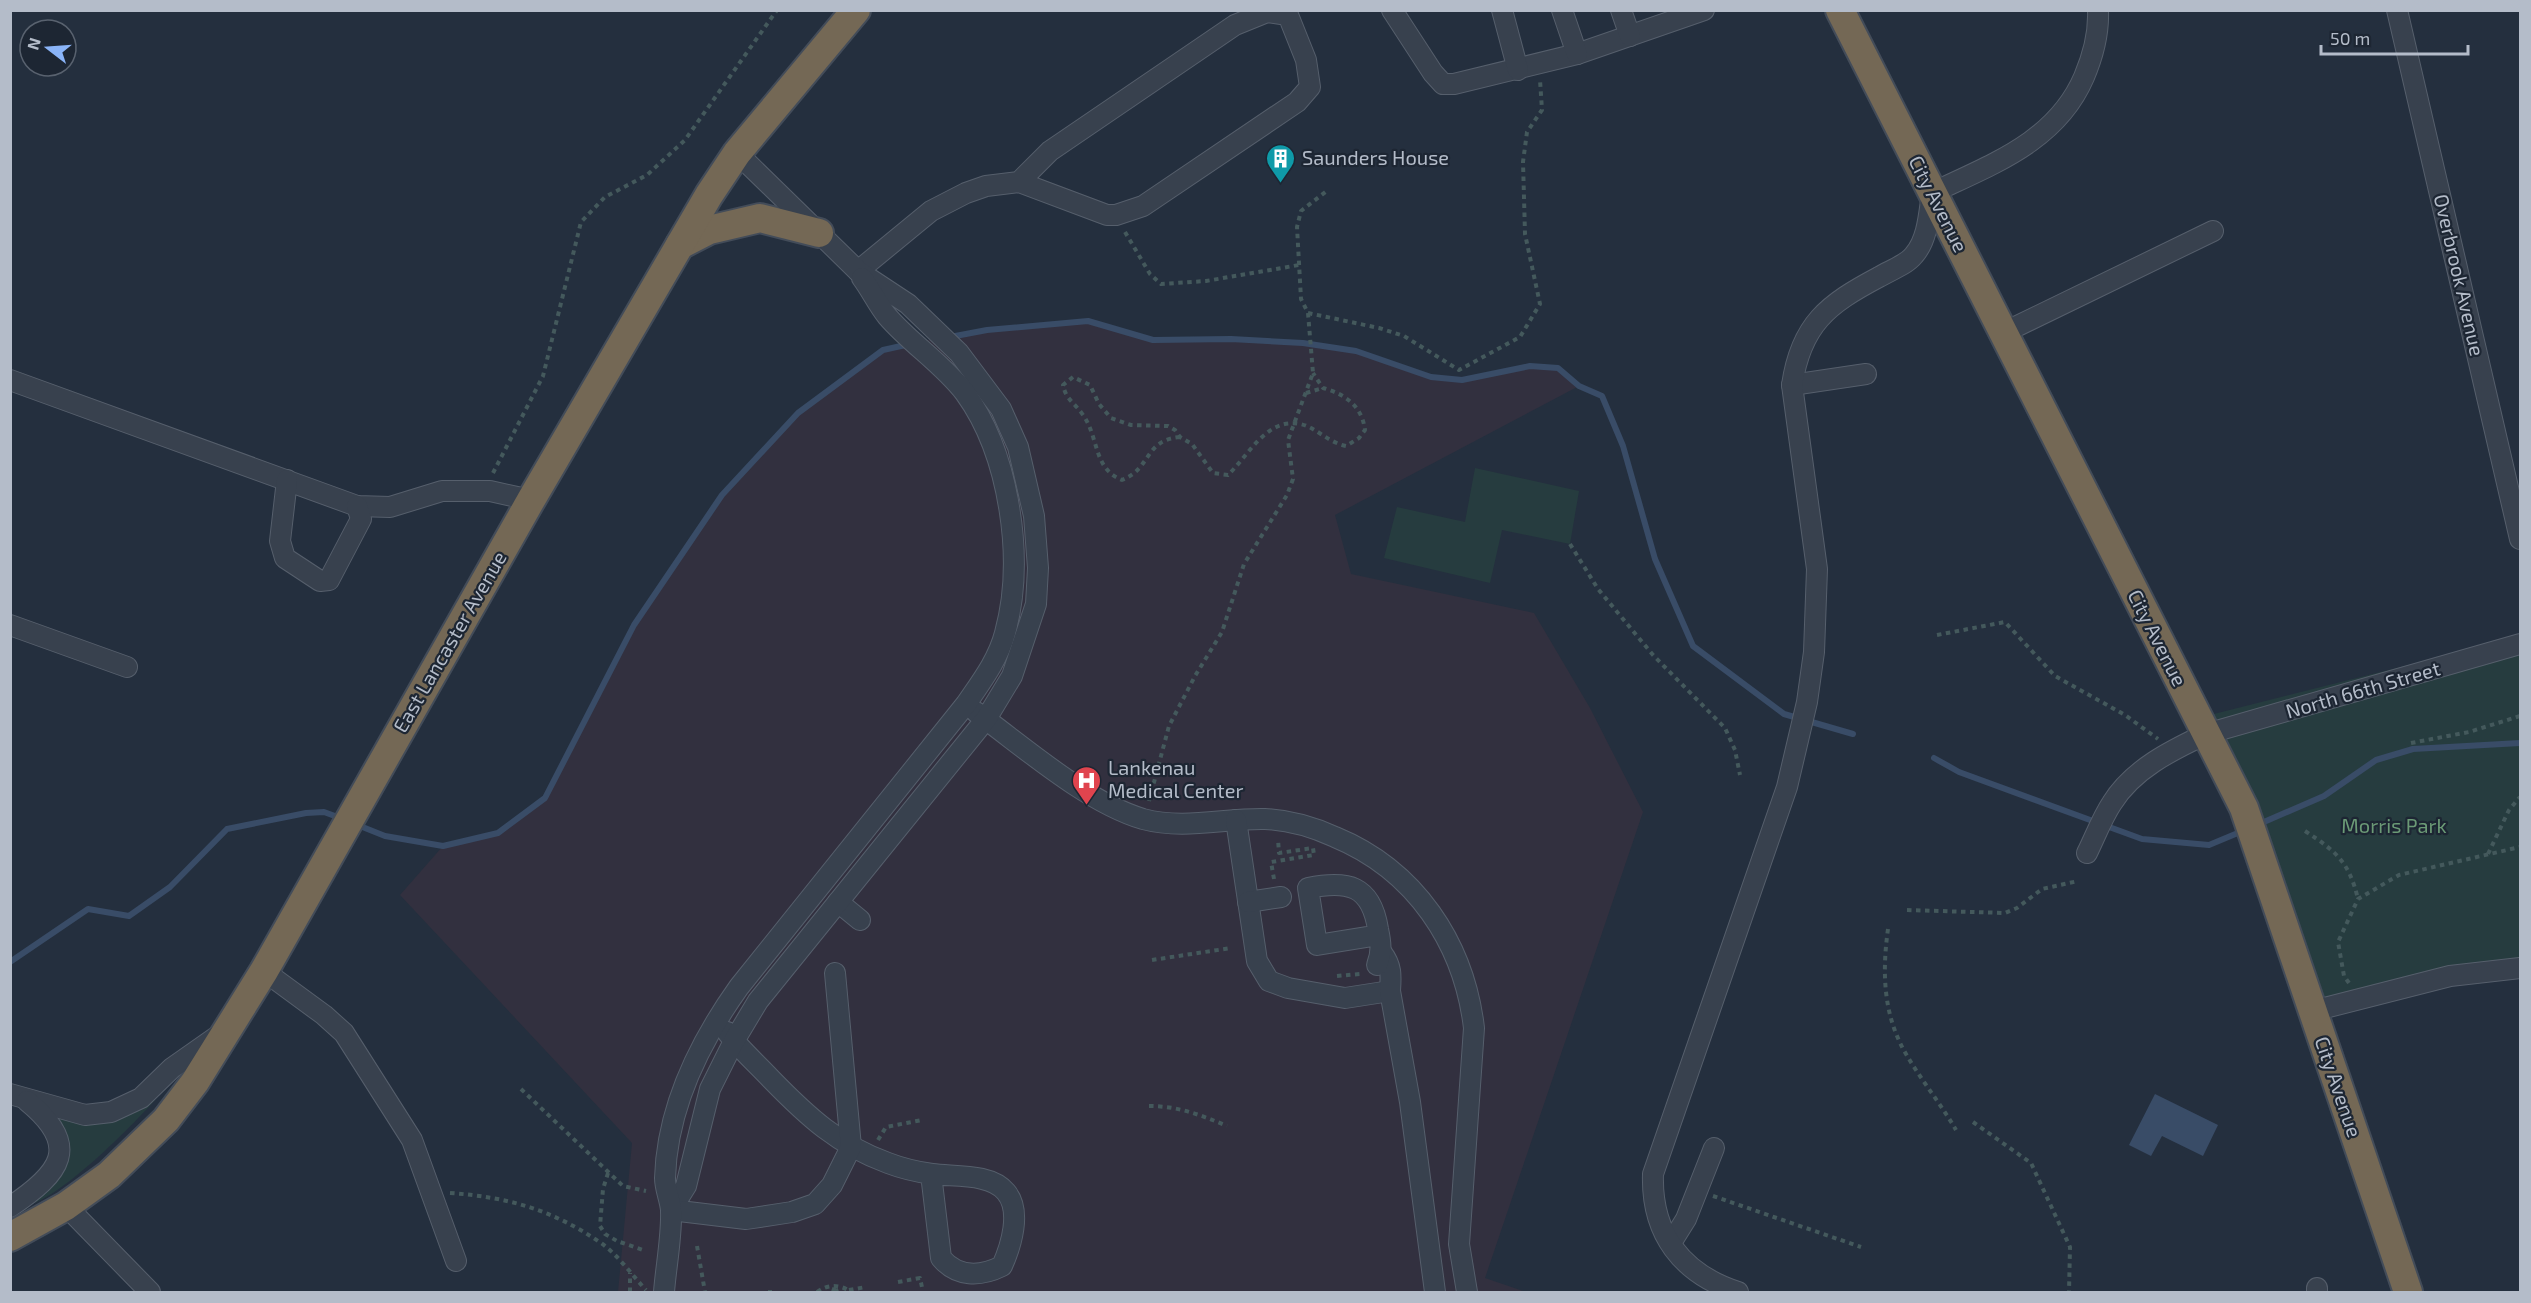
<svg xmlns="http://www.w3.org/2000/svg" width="2531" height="1303" viewBox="0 0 2531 1303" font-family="'Exo 2',sans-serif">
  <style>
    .medical { fill: #32303f }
    .green { fill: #263c3f }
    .water { fill: #394c67 }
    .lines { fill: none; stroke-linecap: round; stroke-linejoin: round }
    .stream { stroke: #394c67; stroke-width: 6 }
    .minor-casing { stroke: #565f6c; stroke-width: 22 }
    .highway-casing { stroke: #434c59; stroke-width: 32 }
    .path { stroke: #44595c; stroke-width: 4; stroke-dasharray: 4.5 4.5; stroke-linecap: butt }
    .minor { stroke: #38414e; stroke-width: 20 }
    .highway { stroke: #746855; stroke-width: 28 }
    .labels { text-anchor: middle; stroke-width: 4.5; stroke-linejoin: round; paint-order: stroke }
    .poi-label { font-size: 20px; fill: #b4bcc9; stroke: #1d2633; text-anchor: start }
    .street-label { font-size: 20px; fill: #b4bcc9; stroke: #1d2633 }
    .park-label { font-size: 20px; fill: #6b9a76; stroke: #1d2633 }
  </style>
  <rect width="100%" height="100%" fill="#242f3e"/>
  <!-- medical -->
  <polygon class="medical" points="1088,321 1153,340 1231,339 1303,343 1356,351 1430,377 1462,380 1530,366 1558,368 1579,386 1335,515 1351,574 1534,613 1590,708 1643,812 1485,1278 1526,1292 618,1292 632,1143 400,895 443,846 498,833 545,798 634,625 722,495 798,413 883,350 941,337 987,330"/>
  <!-- green -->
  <g class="green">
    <polygon points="1475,468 1579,491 1570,544 1502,530 1490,583 1384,558 1397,507 1465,522"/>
    <polygon points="2520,637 2520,961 2466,964 2322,999 2206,716"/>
    <path d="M152,1098L155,1100C131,1127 59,1200 25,1206C73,1171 63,1171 54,1116C96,1128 116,1127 152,1098Z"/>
  </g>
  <!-- water -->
  <polygon class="water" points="2155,1094 2218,1125 2203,1156 2162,1136 2151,1156 2129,1145"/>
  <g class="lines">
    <!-- stream -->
    <g class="stream">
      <polyline points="950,337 987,330 1088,321 1153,340 1231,339 1303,343 1356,351 1431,377 1462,380 1530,366 1558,368 1579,386 1602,396 1623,446 1655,559 1693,646 1784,714 1853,734"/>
      <polyline points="1934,758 1959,772 2142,839 2209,845 2245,830"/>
      <polyline points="355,824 385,836 443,846 498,833 545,798 634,625 722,495 798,413 883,350 910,344"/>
      <polyline points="2257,825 2324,796 2376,760 2413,749 2520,743"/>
      <polyline points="10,962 88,909 129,916 170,887 227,829 306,813 324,812 343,819"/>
    </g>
    <defs>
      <g id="minor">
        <polyline points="1392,10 1433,73 1443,84 1454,84 1577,54 1704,10"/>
        <polyline points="1502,10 1518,70"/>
        <polyline points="1562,10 1577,54"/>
        <polyline points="1621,10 1630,36"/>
        <polyline points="2397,10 2520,539"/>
        <polyline points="858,271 931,211 966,193 986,186 1019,182 1107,215 1116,215 1143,206 1297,102 1310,87 1306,60 1288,15 1267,12 1235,25 1050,151 1019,182"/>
        <polyline points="2003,333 2213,231"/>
        <polyline points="10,380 357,506 390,507 442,491 490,491 531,500"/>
        <polyline points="1792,385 1866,374"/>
        <polyline points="287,480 280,541 285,558 320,581 329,580 361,519 357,506"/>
        <polyline points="10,625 127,667"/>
        <path d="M976,712C1024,747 1086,802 1143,819C1184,830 1225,818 1265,819C1290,820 1313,827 1335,837C1415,870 1464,943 1474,1028L1459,1244L1467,1292"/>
        <polyline points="1236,820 1257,961 1269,981 1288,988 1345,998 1390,991"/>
        <path d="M2087,853C2095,837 2102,818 2112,803C2133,769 2172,750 2206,734L2520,644"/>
        <polyline points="838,902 860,920"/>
        <polyline points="1248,902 1281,897"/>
        <path d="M1382,953C1392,966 1391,976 1390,991L1410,1102L1435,1292"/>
        <path d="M1377,965C1382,952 1381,943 1378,929C1371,885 1348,880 1308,888L1317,945L1379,935"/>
        <polyline points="264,971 324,1015 344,1033 412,1140 456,1261"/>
        <polyline points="2313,1011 2450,976 2520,968"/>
        <path d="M727,1032C740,1049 756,1063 771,1079C807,1116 838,1145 888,1163C901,1168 918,1172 932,1174C954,1177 991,1173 1006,1192C1022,1211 1011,1246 1002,1266C980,1277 957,1277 941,1258L931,1174"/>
        <polyline points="10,1094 85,1115 111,1112 141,1098 172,1068 219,1035"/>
        <polyline points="66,1206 150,1292"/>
        <path d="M10,1207C61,1173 82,1146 27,1101"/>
        <polyline points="671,1210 686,1186 710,1089 734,1041 758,1001 986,719 1012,676 1036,604 1038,568 1034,516 1018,447 1001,409 959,353 908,304 858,271 737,153"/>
        <polyline points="671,1210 746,1219 792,1212 815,1204 832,1185 851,1147 835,973"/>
        <polyline points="1671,1243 1686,1219 1714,1148"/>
        <polyline points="2317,1288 2317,1292"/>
        <path d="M664,1292C666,1266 672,1236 671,1210C670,1199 665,1189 665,1178C667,1107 699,1043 739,987L966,704C981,682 998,660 1005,633C1025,560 1010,455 965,393C943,364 911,344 887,316C878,305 871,290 862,278"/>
        <path d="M1738,1292C1682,1274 1651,1234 1653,1174L1787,787L1807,702L1814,652L1817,569L1792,385C1801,324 1828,304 1879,277C1891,270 1906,265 1914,255C1928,239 1929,213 1932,193C1992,164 2056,142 2084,77C2093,56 2099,33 2098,10"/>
      </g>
      <g id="highway">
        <polyline points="1840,10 2244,808 2408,1292"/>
        <polyline points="680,245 709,230 760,218 819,233"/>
        <polyline points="10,1237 66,1206 109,1175 166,1120 195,1082 264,971 531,500 709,195 737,153 856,10"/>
      </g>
    </defs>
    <!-- minor casing -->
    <use href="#minor" class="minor-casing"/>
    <!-- highway casing -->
    <use href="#highway" class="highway-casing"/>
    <!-- path -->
    <g class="path">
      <polyline points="1125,232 1150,274 1161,284 1206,281 1299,265"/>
      <polyline points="1308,313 1379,328 1404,336 1459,370 1520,337 1540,304 1525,234 1523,162 1527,132 1542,110 1540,80"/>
      <polyline points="1306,393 1323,388"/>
      <path d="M1180,437C1144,440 1152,468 1122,480C1093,469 1099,437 1083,415C1075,403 1066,400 1063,385L1073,377L1090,385L1099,404L1111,418L1131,425L1168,426L1175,430L1180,437L1192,444L1213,473L1228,475C1248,456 1267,417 1300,424C1316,427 1327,442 1346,446L1359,438L1365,430C1362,406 1345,394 1323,388L1313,373"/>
      <polyline points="493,473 543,376 581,222 605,197 647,175 685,140 777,10"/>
      <polyline points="1570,544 1598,589 1653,655 1725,728 1735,750 1740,775"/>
      <polyline points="1937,635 2005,622 2055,676 2125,715 2158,739"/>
      <polyline points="2411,743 2469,732 2520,716"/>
      <polyline points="1149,801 1169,726 1195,676 1222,632 1244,564 1287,495 1293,479 1288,440 1313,373 1308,313 1301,299 1297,227 1301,211 1328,190"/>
      <path d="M2305,831C2337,852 2349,862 2358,899"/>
      <polyline points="2488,854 2509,810 2520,797"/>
      <polyline points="1274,879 1271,862 1314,855 1313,848 1279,853 1278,839"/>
      <polyline points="1907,910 2005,913 2017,908 2042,889 2078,881"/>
      <path d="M1888,929C1882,972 1883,1015 1906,1054C1921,1080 1941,1104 1956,1130"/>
      <polyline points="1152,960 1231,948"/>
      <polyline points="1337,976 1360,974"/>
      <polyline points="2349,983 2344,976 2338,942 2358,899 2399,875 2520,847"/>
      <polyline points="521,1089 623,1186 646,1191"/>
      <path d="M1149,1106C1178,1106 1201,1115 1227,1126"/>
      <polyline points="1973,1122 2031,1163 2070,1247 2069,1292"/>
      <polyline points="878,1140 886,1127 922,1120"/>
      <polyline points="608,1173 603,1189 600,1226 605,1234 617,1241 646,1251"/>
      <path d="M450,1193C508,1197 553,1210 601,1243C618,1255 632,1275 646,1290"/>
      <polyline points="1713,1196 1861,1247"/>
      <polyline points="697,1246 705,1292"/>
      <polyline points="898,1282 920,1278 923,1292"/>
      <polyline points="770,1290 770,1292"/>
      <polyline points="849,1290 866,1287"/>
      <polyline points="630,1292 630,1273"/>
      <path d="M817,1292C828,1284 840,1284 851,1292"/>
      <polyline points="833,1292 835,1286 837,1292"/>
    </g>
    <!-- minor -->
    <use href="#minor" class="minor"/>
    <!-- highway -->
    <use href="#highway" class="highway"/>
  </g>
  <!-- icons -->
  <defs>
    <symbol id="building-pin" viewBox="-11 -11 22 30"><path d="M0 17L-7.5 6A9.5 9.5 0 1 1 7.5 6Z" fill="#0f9aa8" stroke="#1d2633"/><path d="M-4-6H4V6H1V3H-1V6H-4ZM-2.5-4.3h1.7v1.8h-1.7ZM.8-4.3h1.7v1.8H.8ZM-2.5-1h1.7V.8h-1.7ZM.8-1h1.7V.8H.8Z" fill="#fff"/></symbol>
    <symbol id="hospital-pin" viewBox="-11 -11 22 30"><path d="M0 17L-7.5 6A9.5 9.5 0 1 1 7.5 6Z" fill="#e0444e" stroke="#1d2633"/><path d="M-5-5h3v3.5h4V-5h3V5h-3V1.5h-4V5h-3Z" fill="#fff"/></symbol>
  </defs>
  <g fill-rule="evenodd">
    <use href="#building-pin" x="1264" y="142" width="33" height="45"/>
    <use href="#hospital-pin" x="1070" y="764" width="33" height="45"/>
  </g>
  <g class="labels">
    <!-- poi labels -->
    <g class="poi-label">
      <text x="1302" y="165">Saunders House</text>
      <text x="1108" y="775">Lankenau<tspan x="1108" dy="23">Medical Center</tspan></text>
    </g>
    <!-- street labels -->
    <g class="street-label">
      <text transform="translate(1938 204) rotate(63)" y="7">City Avenue</text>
      <text transform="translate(2459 275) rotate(77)" y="7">Overbrook Avenue</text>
      <text transform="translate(2157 638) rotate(63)" y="7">City Avenue</text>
      <text transform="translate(450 642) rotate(-60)" y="7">East Lancaster Avenue</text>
      <text transform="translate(2363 690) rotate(-16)" y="7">North 66th Street</text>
      <text transform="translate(2338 1087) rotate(71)" y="7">City Avenue</text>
    </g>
    <!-- park labels -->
    <g class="park-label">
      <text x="2394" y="833">Morris Park</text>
    </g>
  </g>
  <!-- border -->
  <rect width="2531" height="1303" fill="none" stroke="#b4bcc9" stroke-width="24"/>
  <!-- north arrow -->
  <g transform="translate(48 48) rotate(287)"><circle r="28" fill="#1d2633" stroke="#59626f" stroke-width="1.5"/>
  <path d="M0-4.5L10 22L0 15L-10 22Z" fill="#8ab4f8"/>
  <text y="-9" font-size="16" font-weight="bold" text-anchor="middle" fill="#b4bcc9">N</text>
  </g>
  <!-- scale -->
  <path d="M2321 45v9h147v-9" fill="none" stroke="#b4bcc9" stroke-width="3"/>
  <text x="2330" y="45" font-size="18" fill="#b4bcc9" stroke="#1d2633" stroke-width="4.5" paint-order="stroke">50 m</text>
</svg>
